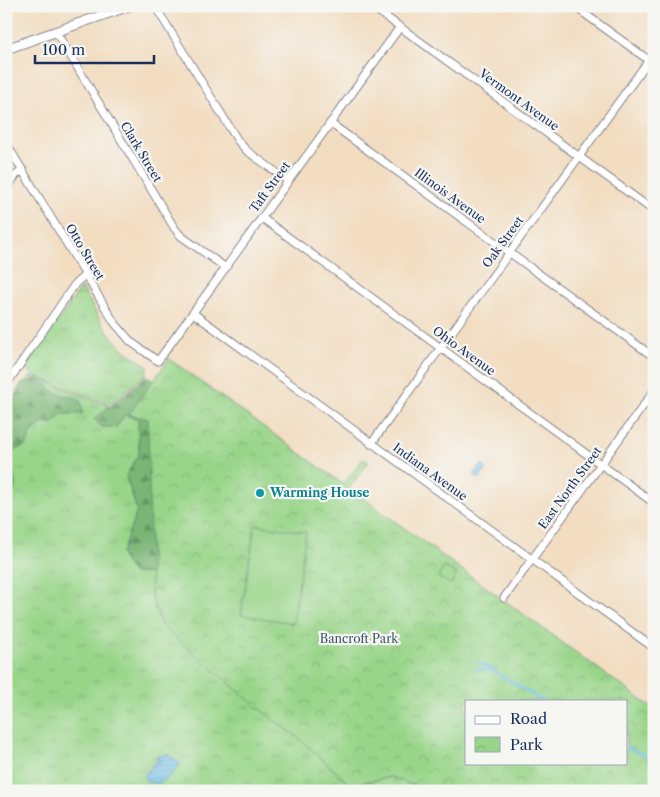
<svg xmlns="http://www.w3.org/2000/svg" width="660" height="797" viewBox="0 0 660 797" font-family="'Libre Caslon Text',serif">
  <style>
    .grass { fill: url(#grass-tufts); stroke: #5a8274 }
    .forest { fill: url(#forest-firs); stroke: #4a726a }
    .park { fill: url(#park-crowns); stroke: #5a8274; fill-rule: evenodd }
    .pitch { fill: #99d589; stroke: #5a8274 }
    .water { fill: url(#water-rules); stroke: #4576a4 }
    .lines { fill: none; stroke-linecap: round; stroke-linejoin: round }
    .stream { stroke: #6fbeea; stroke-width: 2.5 }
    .minor-casing { stroke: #868690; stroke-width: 9 }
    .tertiary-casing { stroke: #868690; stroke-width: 11 }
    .minor { stroke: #fff; stroke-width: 7 }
    .tertiary { stroke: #fff; stroke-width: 9 }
    .culture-dot { fill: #0f9aa8; stroke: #f6f6f2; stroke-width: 2 }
    .labels { text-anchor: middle; stroke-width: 4.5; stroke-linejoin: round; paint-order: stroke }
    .street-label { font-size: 12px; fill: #1b2f5e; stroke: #f6f6f2 }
    .culture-label { font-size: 12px; font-weight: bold; fill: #0d838f; stroke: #f6f6f2; text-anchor: start }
    .park-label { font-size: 12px; fill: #3a5869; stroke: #f6f6f2 }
  </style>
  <defs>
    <pattern id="grass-tufts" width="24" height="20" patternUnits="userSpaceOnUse" patternTransform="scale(1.25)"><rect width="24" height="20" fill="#99d589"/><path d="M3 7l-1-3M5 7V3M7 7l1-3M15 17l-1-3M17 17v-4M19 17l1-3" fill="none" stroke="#83b779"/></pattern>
    <pattern id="forest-firs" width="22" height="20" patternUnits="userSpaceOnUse" patternTransform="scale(1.25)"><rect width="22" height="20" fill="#7ab675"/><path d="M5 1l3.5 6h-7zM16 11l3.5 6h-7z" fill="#639463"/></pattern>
    <pattern id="park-crowns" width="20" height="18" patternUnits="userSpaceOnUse" patternTransform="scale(1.25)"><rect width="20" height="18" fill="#99d589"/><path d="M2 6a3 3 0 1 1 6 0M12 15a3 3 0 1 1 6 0" fill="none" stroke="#83b779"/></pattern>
    <pattern id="water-rules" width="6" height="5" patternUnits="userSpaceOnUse" patternTransform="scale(1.25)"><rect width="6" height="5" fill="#6fbeea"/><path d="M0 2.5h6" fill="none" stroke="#5a9bc1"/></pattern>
  </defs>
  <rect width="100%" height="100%" fill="#f6f6f2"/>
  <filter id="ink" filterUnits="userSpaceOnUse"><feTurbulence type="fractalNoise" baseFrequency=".02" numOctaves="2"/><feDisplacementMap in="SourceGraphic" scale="10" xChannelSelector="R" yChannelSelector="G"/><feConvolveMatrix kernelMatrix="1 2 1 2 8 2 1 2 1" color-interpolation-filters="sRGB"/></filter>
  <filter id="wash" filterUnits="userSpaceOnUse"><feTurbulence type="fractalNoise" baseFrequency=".0096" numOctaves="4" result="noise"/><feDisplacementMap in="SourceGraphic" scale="20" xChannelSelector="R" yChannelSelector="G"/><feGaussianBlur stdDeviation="1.12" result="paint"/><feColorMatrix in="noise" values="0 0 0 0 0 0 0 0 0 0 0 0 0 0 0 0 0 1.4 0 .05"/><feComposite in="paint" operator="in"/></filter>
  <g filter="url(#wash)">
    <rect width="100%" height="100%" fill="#f2ddc1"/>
    <!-- grass -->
    <g class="grass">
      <path d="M80,289H83C93,307 103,327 117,343C125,352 137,359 148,366L146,375L109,404L35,376L25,368Z"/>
      <polygon points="31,376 129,414 148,419 151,595 350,785 391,777 429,791 6,791 6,411"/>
    </g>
    <!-- forest -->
    <g class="forest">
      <polygon points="147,376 188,394 158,574 132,573 121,554 137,511 126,476 139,453 138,419 125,415 116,427 102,427 94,419"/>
      <path d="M37,379C44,383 51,390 58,393C73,400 83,392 82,414H61L53,424L45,422L32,431L26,446L16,449L9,460L16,484L9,506L6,507V414L21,384Z"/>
    </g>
    <!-- park -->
    <path class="park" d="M169,359L343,484L363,459L369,462L349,488L654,709V791H429L391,777L350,785L301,740L257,707L161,625L151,595L148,419L129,414ZM466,701H626V763H466Z"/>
    <!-- pitch -->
    <g class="pitch">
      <polygon points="255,525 306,532 293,623 241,615"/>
      <polygon points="444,567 457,574 451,584 438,577"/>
    </g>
    <!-- water -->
    <g class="water">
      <polygon points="482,464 487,469 479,479 474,475"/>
      <path d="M167,754L181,764C170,775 164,788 146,781L144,776L155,762H161L155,758Z"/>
    </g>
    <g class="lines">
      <!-- stream -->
      <g class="stream">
        <polyline points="479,662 543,701"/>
        <polyline points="476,669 494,670"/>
        <polyline points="626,747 654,759"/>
      </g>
    </g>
  </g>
  <g filter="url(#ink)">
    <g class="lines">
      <defs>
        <g id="minor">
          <polyline points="155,6 238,141 246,150 288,181"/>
          <polyline points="371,6 654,211"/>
          <polyline points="574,6 654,64"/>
          <polyline points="56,32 175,229 181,236 226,268"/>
          <polyline points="330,123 654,357"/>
          <polyline points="6,143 114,322 131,342 158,361 400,27"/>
          <polyline points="6,190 16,175 23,170"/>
          <polyline points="262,218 654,503"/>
          <polyline points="193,313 654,648"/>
          <polyline points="6,385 75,284 86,274"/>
          <polyline points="371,444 654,53"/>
          <polyline points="504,598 654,391"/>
        </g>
        <polyline id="tertiary" points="6,49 129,6"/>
      </defs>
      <!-- minor casing -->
      <use href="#minor" class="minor-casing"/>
      <!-- tertiary casing -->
      <use href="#tertiary" class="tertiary-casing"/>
      <!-- minor -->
      <use href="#minor" class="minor"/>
      <!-- tertiary -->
      <use href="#tertiary" class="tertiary"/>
    </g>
  </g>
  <!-- markers -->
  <circle class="culture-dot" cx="260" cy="493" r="5"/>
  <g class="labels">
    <!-- street labels -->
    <g class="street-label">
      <text transform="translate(519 100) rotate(36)" y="4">Vermont Avenue</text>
      <text transform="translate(141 152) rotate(59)" y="4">Clark Street</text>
      <text transform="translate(270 187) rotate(-54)" y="4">Taft Street</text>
      <text transform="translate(450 196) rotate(36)" y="4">Illinois Avenue</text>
      <text transform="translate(503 242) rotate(-54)" y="4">Oak Street</text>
      <text transform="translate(85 252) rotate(59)" y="4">Otto Street</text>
      <text transform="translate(464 351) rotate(36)" y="4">Ohio Avenue</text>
      <text transform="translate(430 472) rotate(36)" y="4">Indiana Avenue</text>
      <text transform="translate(570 488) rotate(-54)" y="4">East North Street</text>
    </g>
    <!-- culture labels -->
    <g class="culture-label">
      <text x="270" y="497">Warming House</text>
    </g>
    <!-- park labels -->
    <g class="park-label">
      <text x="359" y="643">Bancroft Park</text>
    </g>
  </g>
  <!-- margin -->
  <rect width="660" height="797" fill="none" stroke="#f6f6f2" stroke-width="25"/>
  <!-- legend -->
  <rect x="465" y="700" width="162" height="65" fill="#f6f6f2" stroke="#9ea6b7"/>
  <rect x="475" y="716" width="25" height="8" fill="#ffffff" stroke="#9ea6b7"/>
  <text x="510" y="724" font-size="15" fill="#1b2f5e">Road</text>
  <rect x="475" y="737" width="25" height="15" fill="url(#park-crowns)" stroke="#9ea6b7"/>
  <text x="510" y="750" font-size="15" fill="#1b2f5e">Park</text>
  <!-- scale -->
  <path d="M35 55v8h119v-8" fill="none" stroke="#1b2f5e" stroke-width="2.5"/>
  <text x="42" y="55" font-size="15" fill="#1b2f5e" stroke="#f6f6f2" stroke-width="4" paint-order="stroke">100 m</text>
</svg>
